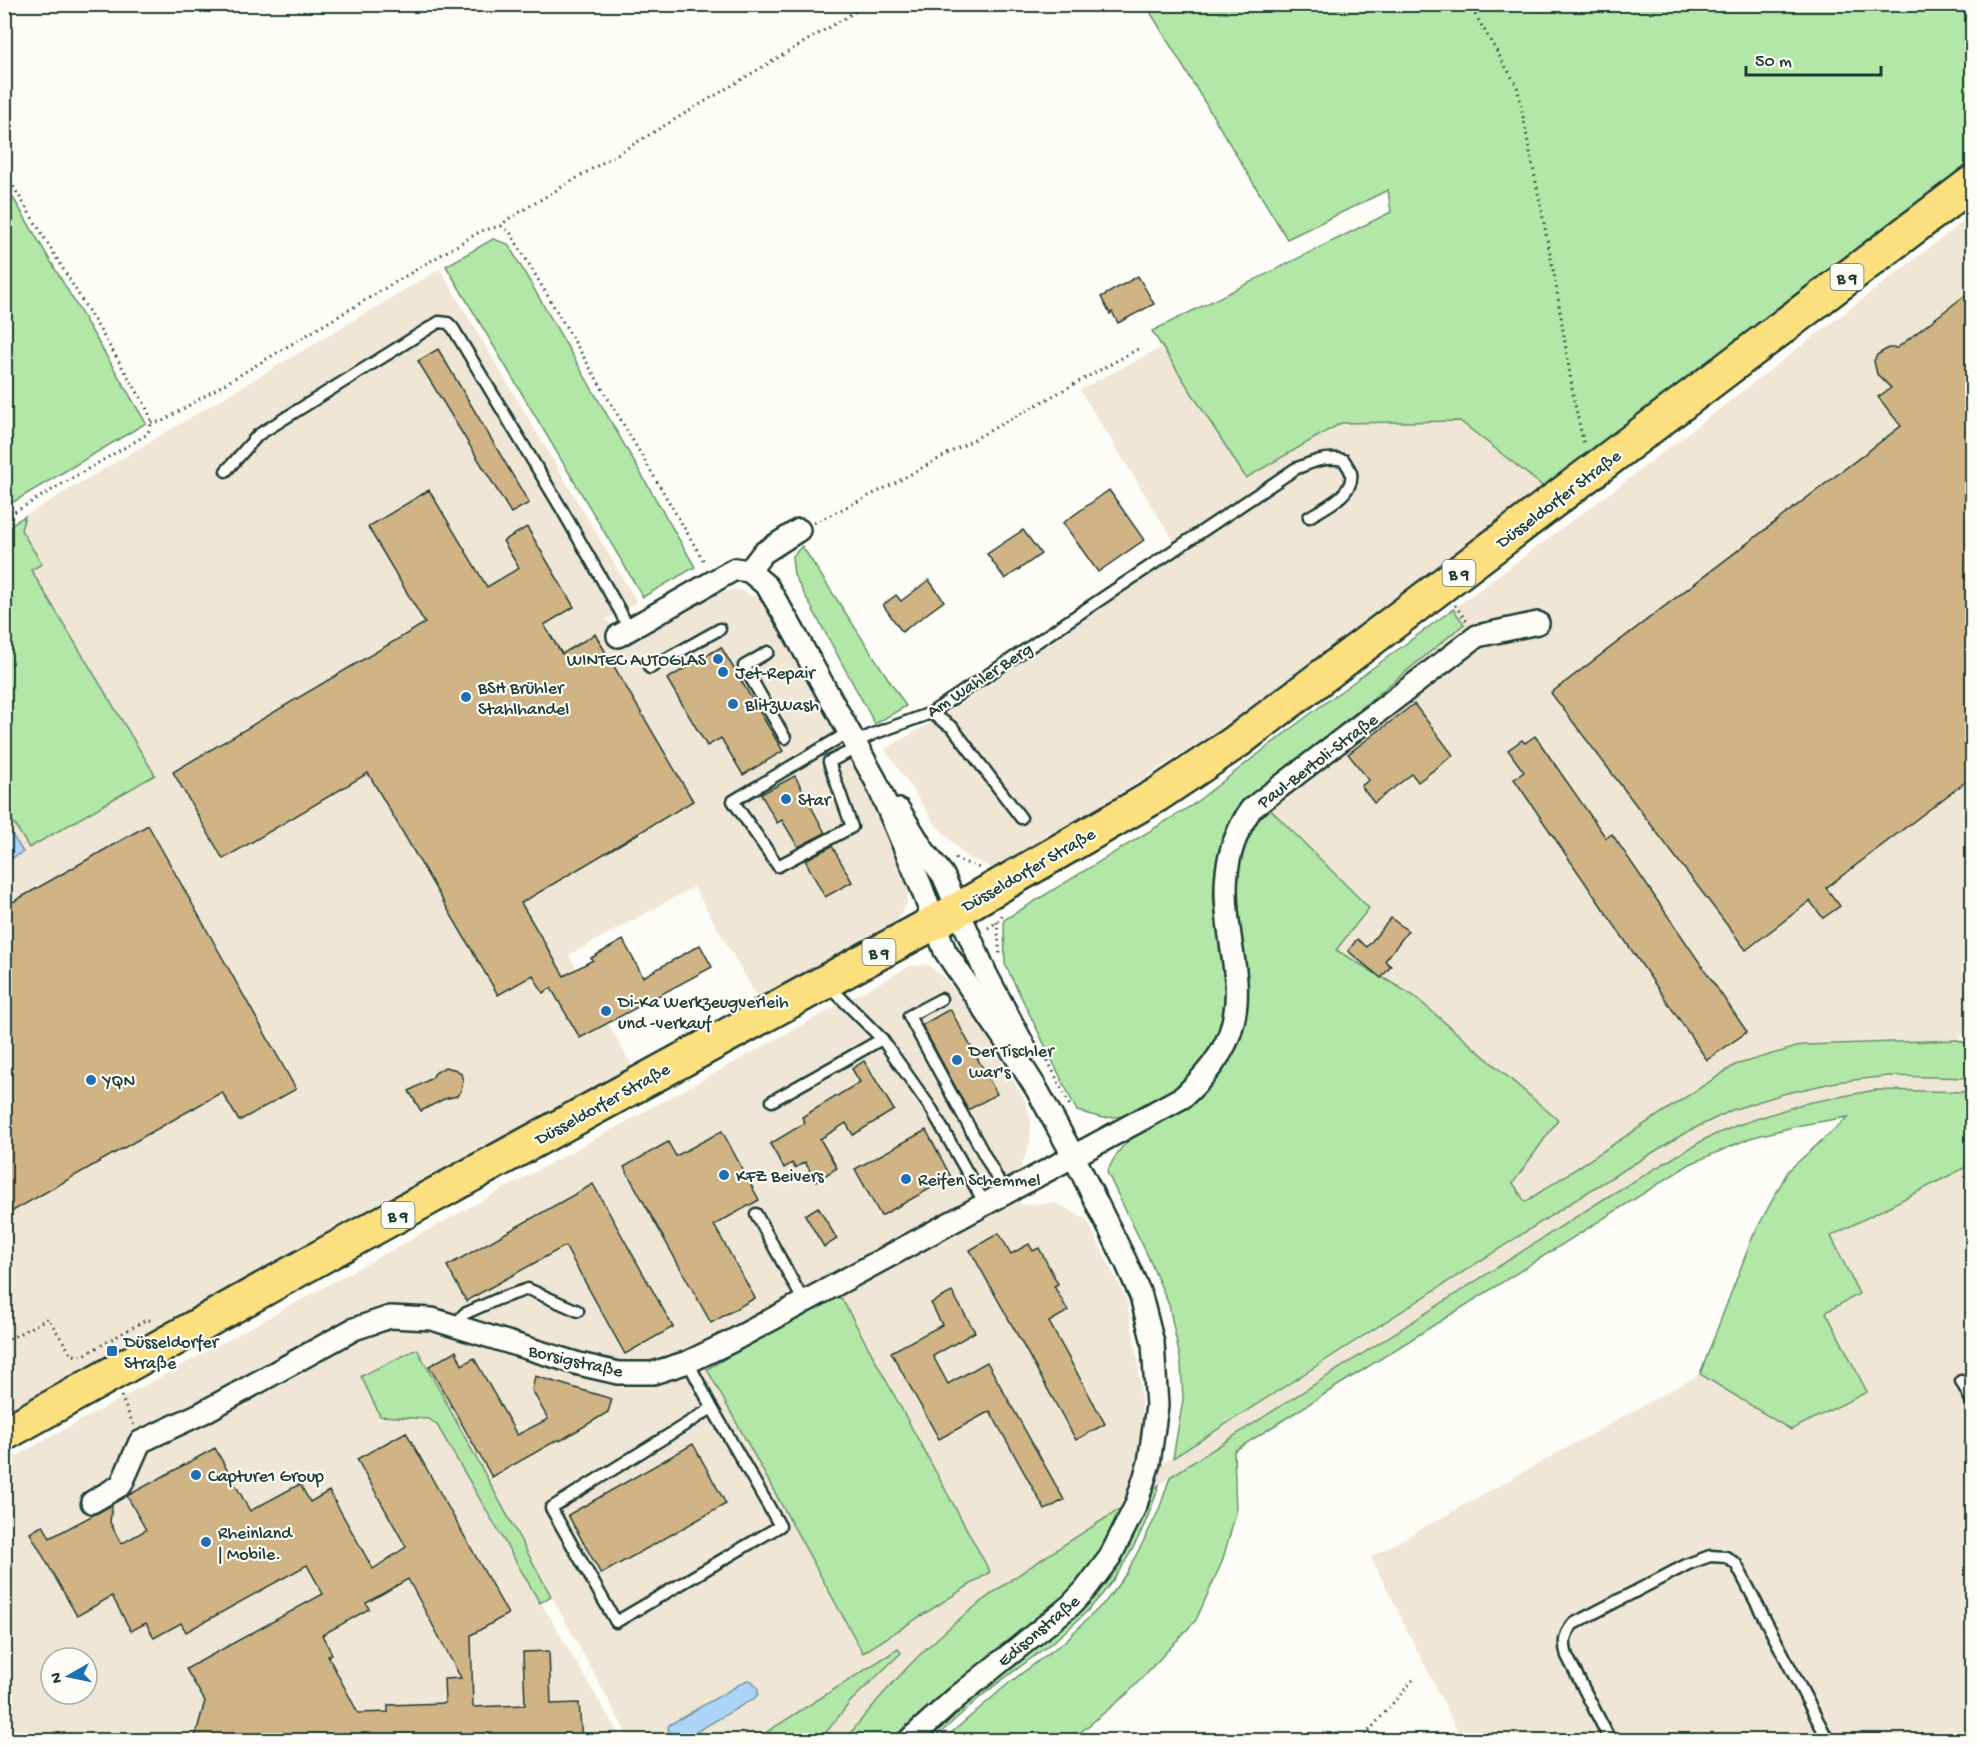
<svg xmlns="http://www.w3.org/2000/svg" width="1977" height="1745" viewBox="0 0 1977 1745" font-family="'Gochi Hand',sans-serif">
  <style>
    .built { fill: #f0e6d5; fill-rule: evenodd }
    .green { fill: #b2e7a8; stroke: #68926e; stroke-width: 1.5 }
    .water { fill: #acd5f7; stroke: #7498a9; stroke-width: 1.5 }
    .building { fill: #d0b485; stroke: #1f3d34; stroke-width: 1.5; fill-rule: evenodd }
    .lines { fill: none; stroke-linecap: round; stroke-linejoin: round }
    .service-casing { stroke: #1f3d34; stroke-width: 15 }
    .minor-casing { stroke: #1f3d34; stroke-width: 26 }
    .primary-casing { stroke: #1f3d34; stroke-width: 38 }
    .path { stroke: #1f3d34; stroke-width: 3; stroke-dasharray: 1.5 4.5; stroke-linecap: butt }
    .service { stroke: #fdfcf7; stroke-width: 10 }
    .minor { stroke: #fdfcf7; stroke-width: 21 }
    .primary { stroke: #fce080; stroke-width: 33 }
    .poi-dot { fill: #1f6fb2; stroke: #fdfcf7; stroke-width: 2 }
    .labels { text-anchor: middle; stroke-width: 4.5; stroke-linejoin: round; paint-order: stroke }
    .shield { fill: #fdfcf7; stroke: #62766e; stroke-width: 1.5 }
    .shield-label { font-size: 16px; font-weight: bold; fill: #1f3d34 }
    .street-label { font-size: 18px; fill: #1f3d34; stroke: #fdfcf7 }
    .poi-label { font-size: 18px; fill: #1f3d34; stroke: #fdfcf7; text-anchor: start }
  </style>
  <rect width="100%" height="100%" fill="#fdfcf7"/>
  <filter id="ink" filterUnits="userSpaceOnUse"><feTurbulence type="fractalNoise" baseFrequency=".0167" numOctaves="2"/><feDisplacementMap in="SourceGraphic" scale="12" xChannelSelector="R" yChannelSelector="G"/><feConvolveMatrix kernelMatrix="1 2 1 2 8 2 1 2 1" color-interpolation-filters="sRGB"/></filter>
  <g filter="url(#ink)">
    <!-- built -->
    <g class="built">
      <polygon points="1972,215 1972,1022 1958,1040 1803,1045 1735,1065 1525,1202 1513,1183 1414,996 1336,950 1269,808 1256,794 1459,629 1464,624 1453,609 1619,486"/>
      <polygon points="440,269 637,602 607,619 621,642 717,593 737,589 765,601 877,809 909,888 906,905 896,923 758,999 694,887 569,955 634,1069 5,1417 4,808 29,848 155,775 31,570 42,564 21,530 25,516"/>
      <polygon points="1162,347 1246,478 1341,423 1460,421 1544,487 1230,723 1097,808 992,868 966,857 936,825 885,749 947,713 1181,553 1080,390"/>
      <path d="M928,965L945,978L977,1021L1024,1098L1031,1120L1030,1142L1020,1170L1009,1180L1022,1205L1056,1203L1087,1220L1127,1301L1138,1360L1143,1422L1133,1480L1205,1438L1343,1351L1591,1190L1685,1133L1732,1110L1783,1094L1836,1082L1889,1076L1972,1078V1092L1875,1090L1802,1104L1738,1125L1707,1138L1643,1175L1026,1570L985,1599L940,1635L898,1677L865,1715L845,1740H820L851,1701L901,1653L898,1649L754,1740H630L417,1349L413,1417L429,1419L437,1425L622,1740H5V1462L910,966ZM51,1658H87V1694H51Z"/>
      <polygon points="1972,1164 1972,1740 1462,1740 1371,1557 1700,1374 1791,1430 1867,1392 1826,1312 1859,1294 1831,1236"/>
    </g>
    <!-- green -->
    <g class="green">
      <polygon points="1146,5 1972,5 1972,163 1544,487 1460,421 1341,423 1246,478 1152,331 1391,212 1388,190 1287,239"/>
      <polygon points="5,184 146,423 5,507 4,507"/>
      <polygon points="493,239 508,244 695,567 643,597 446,266"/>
      <polygon points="25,516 21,530 42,564 31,570 155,775 29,848 5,808 5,528"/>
      <polygon points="802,546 906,706 875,724 794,575 792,557"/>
      <polygon points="1453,609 1464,624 1256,794 1231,822 1217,859 1213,897 1228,989 1223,1019 1205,1062 1179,1088 1125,1116 1103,1118 1077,1111 1005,964 1004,920 1191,806 1306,717"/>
      <path d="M1269,808L1369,908L1336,950L1414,996L1558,1120L1513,1183L1525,1202L1735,1065L1803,1045L1958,1040L1972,1046V1078L1889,1076L1836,1082L1783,1094L1732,1110L1685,1133L1591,1190L1173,1458L1183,1400L1181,1363L1169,1305L1147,1254L1107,1172C1112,1162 1116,1153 1124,1145C1143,1124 1174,1115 1197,1098C1221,1080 1239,1046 1244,1017C1257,946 1204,866 1269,808Z"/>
      <polygon points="1875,1090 1972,1092 1972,1164 1831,1236 1859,1294 1826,1312 1867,1392 1791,1430 1700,1374 1753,1236 1788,1171 1848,1117 1801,1125 1750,1138 1690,1164 1234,1451 1236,1513 1222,1562 1196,1620 1127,1694 1071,1740 943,1740 1009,1683 1065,1641 1106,1601 1126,1574 1142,1544 1159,1510 1170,1477 1607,1197 1707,1138 1738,1125 1802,1104"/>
      <polygon points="835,1295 842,1299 990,1572 863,1653 707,1369"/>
      <polygon points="417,1349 551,1596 540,1603 437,1425 429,1419 380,1416 361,1376"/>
      <path d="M1159,1485C1142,1540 1112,1592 1067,1630C1041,1653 1011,1672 984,1694C966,1709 949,1725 933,1740H922L947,1718L1053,1633L1151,1490Z"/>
      <path d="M1126,1505L1098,1559L1060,1604L926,1713L898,1740H845C874,1703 905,1667 940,1636C996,1585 1063,1546 1126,1505Z"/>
      <polygon points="898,1649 901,1653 851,1701 820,1740 754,1740"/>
    </g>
    <!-- water -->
    <g class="water">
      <polygon points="4,822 23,852 5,862 4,862"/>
      <polygon points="747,1680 752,1681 758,1689 758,1694 755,1698 682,1740 673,1740 668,1729 669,1725"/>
    </g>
    <!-- building -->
    <g class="building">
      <polygon points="1138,276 1154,304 1118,323 1112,312 1110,314 1101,297"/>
      <polygon points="1972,290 1972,777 1826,888 1840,906 1823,918 1810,901 1746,950 1551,693 1901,426 1878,397 1891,388 1877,374 1874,361 1877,355 1888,348 1897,348"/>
      <polygon points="438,349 529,503 511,513 418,361"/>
      <polygon points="429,490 487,587 519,568 503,541 527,527 574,607 544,625 562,654 595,634 693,801 521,903 564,976 593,960 591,958 623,940 643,977 700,945 712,967 580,1038 551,988 543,993 533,975 498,995 368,773 223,859 173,772 425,623 368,527"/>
      <polygon points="1109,490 1144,540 1098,572 1063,523"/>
      <polygon points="1023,530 1041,554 1005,579 987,554"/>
      <polygon points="929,580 944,601 902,632 883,605 896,595 901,601"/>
      <polygon points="721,647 783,751 743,775 721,738 707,746 667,679"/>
      <polygon points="1414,704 1453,755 1418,782 1412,774 1374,803 1361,786 1369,780 1348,754"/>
      <polygon points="1535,736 1606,838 1612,834 1747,1032 1707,1060 1514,779 1524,772 1508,750 1522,740 1525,743"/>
      <polygon points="795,776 825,833 798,847 782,820 777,823 761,794"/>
      <polygon points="148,825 296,1089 239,1121 222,1092 4,1216 4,907"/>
      <polygon points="832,846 852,882 825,897 805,860"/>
      <polygon points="1391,918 1408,931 1385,961 1391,966 1381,978 1348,951 1357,939 1367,947"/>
      <polygon points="950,1009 997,1094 968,1110 922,1025"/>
      <polygon points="864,1061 894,1110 853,1135 846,1123 820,1139 837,1168 816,1181 805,1162 795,1168 792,1163 784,1168 770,1144 805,1123 802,1117 860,1082 852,1069"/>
      <polygon points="445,1067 457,1070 461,1074 463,1080 461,1091 457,1096 444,1099 421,1111 409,1091 432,1078 435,1073"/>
      <polygon points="926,1130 951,1177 881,1216 855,1169"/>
      <polygon points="722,1131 759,1200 714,1225 755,1298 711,1323 624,1167 668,1142 676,1156"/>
      <polygon points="593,1184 673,1327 625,1354 565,1246 466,1301 447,1266"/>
      <polygon points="818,1207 837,1239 824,1247 805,1215"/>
      <polygon points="999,1233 1011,1254 1029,1244 1033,1251 1039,1248 1058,1284 1054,1286 1068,1311 1049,1322 1105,1424 1076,1440 970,1250"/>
      <polygon points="952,1292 975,1332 933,1356 948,1384 987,1362 1064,1500 1045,1510 990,1411 939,1439 891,1352 942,1325 931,1303"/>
      <polygon points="456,1351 462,1365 474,1358 517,1435 548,1419 532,1390 535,1376 612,1399 608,1412 560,1441 559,1439 492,1477 429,1366"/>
      <path d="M406,1432L508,1614L471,1635L473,1707L525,1705L523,1652L549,1651L551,1704L579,1703L582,1740H209L195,1737L205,1701L186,1669L323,1594L307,1565L186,1632L181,1623L154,1638L146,1623L131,1631L112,1596L77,1616L30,1533L43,1525L50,1538L112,1505L110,1522L121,1544L146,1530L127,1496L215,1448L250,1511L300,1484L310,1502L329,1491L373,1569L406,1547L357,1459ZM408,1579L461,1678L444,1679L445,1703L388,1705V1712L358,1713L328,1656L332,1654L322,1635L369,1609L366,1603Z"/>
      <polygon points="693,1444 726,1504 601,1574 568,1515"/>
    </g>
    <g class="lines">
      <defs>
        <g id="service">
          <polyline points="226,471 258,435 439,322 448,323 453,328 561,508 620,611 629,630"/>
          <polyline points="768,652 744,666 785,738"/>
          <polyline points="650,668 720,629"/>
          <polyline points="931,713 953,728 1021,818"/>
          <polyline points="849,732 733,801 778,866 852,827 829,762 857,748"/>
          <path d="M855,743L873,734L931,713L1295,469C1312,462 1325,456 1344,460C1346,464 1350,469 1351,473C1355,494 1324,508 1309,517"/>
          <polyline points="827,984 882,1039 932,1110 985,1204"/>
          <polyline points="941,999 909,1016 1005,1193"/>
          <polyline points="772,1101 882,1039"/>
          <polyline points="756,1214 804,1302"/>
          <polyline points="454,1327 464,1314 498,1299 528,1289 578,1311"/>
          <polyline points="688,1362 712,1408 551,1508 616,1622 780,1526 712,1408"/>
          <polyline points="1961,1381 1972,1402"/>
          <path d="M1610,1740L1567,1656C1563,1643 1564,1635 1573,1624L1688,1564L1710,1556L1726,1557L1736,1564L1828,1740"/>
        </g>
        <g id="minor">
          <polyline points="749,571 763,553 799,530"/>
          <polyline points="618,636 735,569 749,571 767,586 789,623 876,781 921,886 945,951 1013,1052 1036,1088 1074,1157 1126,1262 1141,1296 1153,1343 1157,1406 1149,1463 1136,1505 1110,1557 1085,1590 1071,1605 957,1697 909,1740"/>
          <polyline points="899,810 924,851 943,875 986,974 1026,1050"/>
          <path d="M92,1502L121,1485L140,1442L202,1413L354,1329L390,1317L432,1319L579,1364L618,1373H653L688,1362L730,1342L1183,1097C1204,1077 1227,1052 1233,1022C1239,998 1236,974 1232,950C1224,896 1219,857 1251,809L1477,636L1538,623"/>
        </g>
        <polyline id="primary" points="4,1434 328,1253 959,909 1157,795 1236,742 1972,183"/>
      </defs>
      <!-- service casing -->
      <use href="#service" class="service-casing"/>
      <!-- minor casing -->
      <use href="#minor" class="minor-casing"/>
      <!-- primary casing -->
      <use href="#primary" class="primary-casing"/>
      <!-- path -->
      <g class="path">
        <polyline points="1469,4 1517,86 1555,279 1574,400 1584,445"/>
        <path d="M4,171L144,403C150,416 155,423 146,435L4,518"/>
        <polyline points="501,226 510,232 705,563"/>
        <polyline points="151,422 161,422 481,231 500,226 510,218 868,4"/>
        <polyline points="814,523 891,485 1138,349"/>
        <polyline points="1455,605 1467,622"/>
        <path d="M955,858C963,863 972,864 979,868"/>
        <polyline points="997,922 1000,956"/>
        <polyline points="988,928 997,922 1002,915"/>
        <polyline points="1045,1055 1071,1108"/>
        <polyline points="4,1342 48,1318 71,1354 77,1356 84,1355 144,1321 151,1320 154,1322"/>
        <polyline points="121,1396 134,1426"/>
        <polyline points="1361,1740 1413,1680"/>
      </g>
      <!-- service -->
      <use href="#service" class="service"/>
      <!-- minor -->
      <use href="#minor" class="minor"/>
      <!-- primary -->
      <use href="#primary" class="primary"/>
    </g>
  </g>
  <!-- markers -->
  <g class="poi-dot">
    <circle cx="718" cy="659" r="6"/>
    <circle cx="723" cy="672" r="6"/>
    <circle cx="466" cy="697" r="6"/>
    <circle cx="733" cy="704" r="6"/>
    <circle cx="786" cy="799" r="6"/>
    <circle cx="606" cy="1011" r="6"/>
    <circle cx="957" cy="1060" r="6"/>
    <circle cx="91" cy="1080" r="6"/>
    <circle cx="724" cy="1175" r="6"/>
    <circle cx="906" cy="1179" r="6"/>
    <rect x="106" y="1345" width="12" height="12" rx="3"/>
    <circle cx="196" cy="1475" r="6"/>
    <circle cx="206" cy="1542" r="6"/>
  </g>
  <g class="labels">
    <!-- shield labels -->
    <g class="shield">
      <rect x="1830.5" y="264" width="33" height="26" rx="4.5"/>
      <rect x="1442.5" y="560" width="33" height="26" rx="4.5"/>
      <rect x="862.5" y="939" width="33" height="26" rx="4.5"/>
      <rect x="381.5" y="1202" width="33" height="26" rx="4.5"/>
    </g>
    <g class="shield-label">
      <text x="1847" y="283">B 9</text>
      <text x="1459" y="579">B 9</text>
      <text x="879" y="958">B 9</text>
      <text x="398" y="1221">B 9</text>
    </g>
    <!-- street labels -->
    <g class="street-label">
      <text transform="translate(1558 498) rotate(-37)" y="6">Düsseldorfer Straße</text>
      <text transform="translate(979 679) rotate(-33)" y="6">Am Wahler Berg</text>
      <text transform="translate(1317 760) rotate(-37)" y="6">Paul-Bertoli-Straße</text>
      <text transform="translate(1028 869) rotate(-30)" y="6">Düsseldorfer Straße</text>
      <text transform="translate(602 1103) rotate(-29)" y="6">Düsseldorfer Straße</text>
      <text transform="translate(576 1360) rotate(13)" y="6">Borsigstraße</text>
      <text transform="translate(1038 1630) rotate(-40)" y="6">Edisonstraße</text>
    </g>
    <!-- poi labels -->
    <g class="poi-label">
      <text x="706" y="665" text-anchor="end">WINTEC AUTOGLAS</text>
      <text x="735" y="678">Jet-Repair</text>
      <text x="478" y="693">BSH Brühler<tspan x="478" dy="21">Stahlhandel</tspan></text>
      <text x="745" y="710">BlitzWash</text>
      <text x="798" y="805">Star</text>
      <text x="618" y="1007">Di-Ka Werkzeugverleih<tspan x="618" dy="21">und -verkauf</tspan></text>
      <text x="969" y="1056">Der Tischler<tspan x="969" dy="21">war's</tspan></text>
      <text x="103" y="1086">YQN</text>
      <text x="736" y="1181">KFZ Beivers</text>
      <text x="918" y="1185">Reifen Schemmel</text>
      <text x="124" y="1347">Düsseldorfer<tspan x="124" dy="21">Straße</tspan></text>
      <text x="208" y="1481">Capture1 Group</text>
      <text x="218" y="1538">Rheinland<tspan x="218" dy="21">| Mobile.</tspan></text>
    </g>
  </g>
  <!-- margin -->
  <rect width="1977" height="1745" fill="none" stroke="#fdfcf7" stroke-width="24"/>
  <rect x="12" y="12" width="1953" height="1721" fill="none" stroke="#1f3d34" stroke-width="2" filter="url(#ink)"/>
  <!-- north arrow -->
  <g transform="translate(69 1676) rotate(261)"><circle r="28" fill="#fdfcf7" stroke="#a4b0a9" stroke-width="1.5"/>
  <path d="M0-4.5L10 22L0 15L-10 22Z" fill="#1f6fb2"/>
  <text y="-9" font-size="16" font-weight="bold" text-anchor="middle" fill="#1f3d34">N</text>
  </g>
  <!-- scale -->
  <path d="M1746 66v9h135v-9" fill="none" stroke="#1f3d34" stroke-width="3"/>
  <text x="1755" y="66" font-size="18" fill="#1f3d34" stroke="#fdfcf7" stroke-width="4.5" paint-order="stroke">50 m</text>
</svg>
